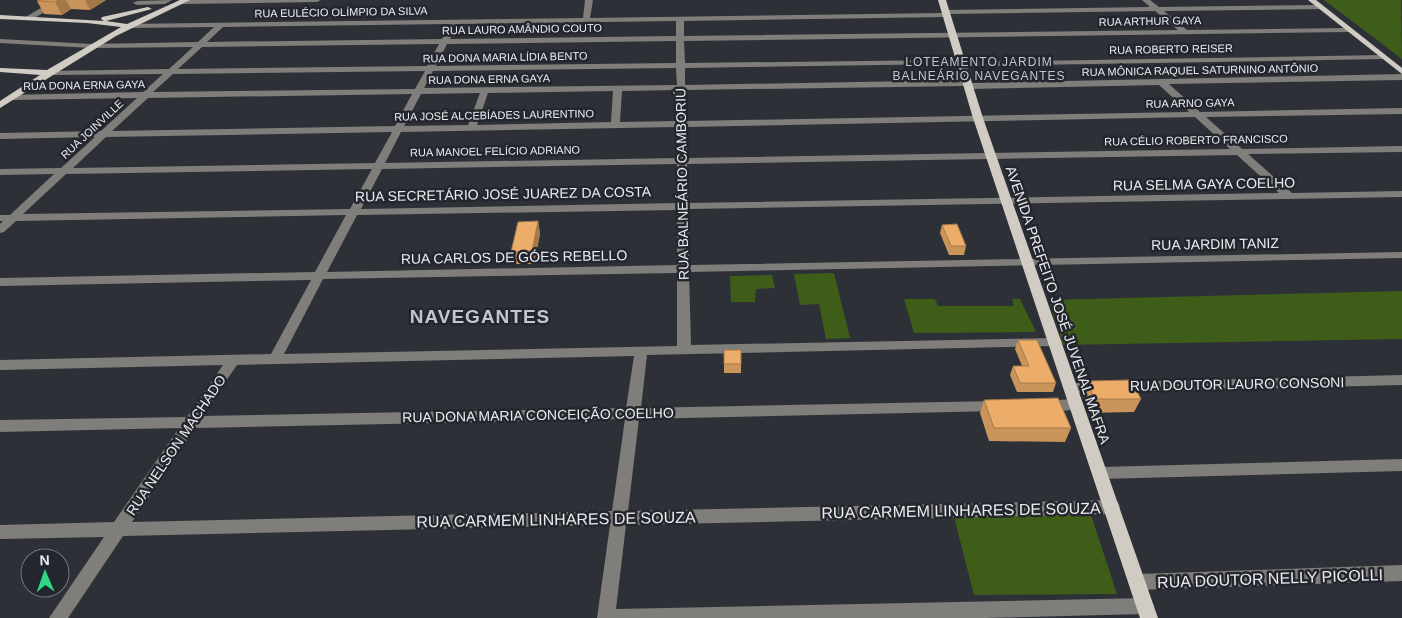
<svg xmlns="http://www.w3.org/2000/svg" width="1402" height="618" viewBox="0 0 1402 618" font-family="Helvetica,sans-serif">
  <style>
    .green { fill: #3d5d18 }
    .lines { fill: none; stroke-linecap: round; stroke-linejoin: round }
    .minor { fill: #807e7a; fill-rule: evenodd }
    .major { fill: #d0cbc3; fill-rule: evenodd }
    .wall { fill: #ca955a }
    .shaded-wall { fill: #a4794a }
    .building { fill: #ebad69; stroke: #a4794a }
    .labels { text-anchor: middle; stroke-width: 5; stroke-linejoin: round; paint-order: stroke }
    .far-street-label { font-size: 11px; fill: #eaebf0; stroke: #24262e }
    .far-neighbourhood-label { font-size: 12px; letter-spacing: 1px; fill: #c2c5cf; stroke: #24262e }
    .street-label { font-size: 14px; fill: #eaebf0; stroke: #24262e }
    .near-street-label { font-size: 16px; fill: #eaebf0; stroke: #24262e }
    .district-label { font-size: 19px; font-weight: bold; letter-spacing: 1px; fill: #c2c5cf; stroke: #24262e }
  </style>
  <rect width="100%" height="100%" fill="#2e3038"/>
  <!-- green -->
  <g class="green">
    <polygon points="1324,0 1401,0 1402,59"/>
    <polygon points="834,273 850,338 826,339 819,304 800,305 794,274"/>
    <polygon points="772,275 775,288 756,289 755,302 731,302 730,276"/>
    <polygon points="1402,291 1402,339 1063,345 1049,300"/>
    <polygon points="904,299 935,299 938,306 1014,306 1012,299 1020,299 1036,332 914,333"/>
    <polygon points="1090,512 1117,594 974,595 953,513"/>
  </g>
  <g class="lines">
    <!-- minor -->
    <g class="minor">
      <polygon points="172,0 165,4 137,5 133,3 137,1"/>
      <polygon points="321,0 317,2 180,4 176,2 180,0"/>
      <path d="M585,0H593L590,18L942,13L945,10L1150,7L1142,0H1150L1159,7L1320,5H1323V9L1164,11L1187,30L1349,28L1353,30L1349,32L684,41L685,63L949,60L977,62L1382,55L1386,57L1382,59L977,66L949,64L685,68V85L967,80L971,83L1402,74V80L1169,84L1200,112L1402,108V114L1206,117L1242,149L1402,146V152L1248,154L1292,193L1402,191V197L688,209L689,265L1402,252V258L689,272L691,345L1055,338L1060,339L1062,342L1060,345L1055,346L647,355L641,408L997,401L1002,402L1004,406L1002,410L997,411L639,419L628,511L1112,500L1118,502L1120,507L1118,512L1112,514L626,525L616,609L1145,598L1151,600L1154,606L1151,612L1145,614L983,618H597L610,525L123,536L68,618H49L104,537L0,539V525L114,522L179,428L0,432V420L187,417L223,365L0,370V360L271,354L311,280L0,286V278L315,272L346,215L16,221L4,232L0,233V224L3,221H0V215H10L54,174L0,175V169L61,168L95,137L0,139V133L101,131L137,98L12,100L9,99V95L143,92L163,74L49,75L45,73L49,71L169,69L193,47L92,48L0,43V39L92,44L198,42L214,27L127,28L123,26L127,24L583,18ZM1155,11L1178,30L684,36V21L946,17L949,14ZM676,21V36L450,39L458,24ZM450,24L442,39L207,42L223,27ZM676,41V63L436,66L447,44ZM439,44L427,66L178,69L202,47ZM676,68L677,85L424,88L433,71ZM425,71L415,89L153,92L173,74ZM1159,85L1189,112L686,121L685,90L964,86L968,89ZM677,90V121L620,122L622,91ZM613,91L611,122L477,125L488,93ZM480,93L468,125L404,126L421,94ZM412,94L395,126L112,131L148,98ZM1195,117L1230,149L687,158L686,127ZM677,127V158L385,163L401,132ZM392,132L375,163L73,168L106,137ZM1237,155L1279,193L688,203L687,164ZM677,164V203L361,209L382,169ZM372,169L350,209L23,214L66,174ZM677,210V265L327,272L357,215ZM677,273V346L284,354L323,279ZM634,356L626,408L202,416L237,365ZM625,419L612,511L132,522L195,428Z"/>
      <polygon points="51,2 58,4 31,20 24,18"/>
      <polygon points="1402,375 1402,385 1071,393 1066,392 1064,388 1066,384 1071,383"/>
      <path d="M1076,399L1081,400L1083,404L1081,408C1070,411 1051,412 1040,409L1038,405L1040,401Z"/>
      <polygon points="1402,459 1402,471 1100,479 1095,477 1092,473 1095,469 1100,467"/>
      <polygon points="1402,565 1402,581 1137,590 1131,588 1128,582 1131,576 1137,574"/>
    </g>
    <!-- major -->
    <g class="major">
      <polygon points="180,0 190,0 116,36 0,108 0,101 40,75 0,72 0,68 47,70 121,27 87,23 0,19 0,15 104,21 101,19 102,17 148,7 152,9 106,21 127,24"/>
      <polygon points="938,0 946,0 983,118 1158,618 1140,618 973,118"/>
      <polygon points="1308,0 1316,0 1402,68 1402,74"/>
    </g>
  </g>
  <!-- wall -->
  <g class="wall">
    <polygon points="40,0 106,0 90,10 71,9 62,15 44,14 37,1"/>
    <polygon points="538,221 540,234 534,264 513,264 511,252"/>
    <polygon points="942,225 966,246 964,255 949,255 940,233"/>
    <polygon points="1018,340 1056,383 1053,392 1017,392 1010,375 1013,366 1022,366 1015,349"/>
    <polygon points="724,350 741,364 741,373 724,373"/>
    <polygon points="1088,381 1141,399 1134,412 1088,413 1082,395"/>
    <polygon points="984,400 1071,428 1065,442 989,441 980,413"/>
  </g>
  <!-- shaded-wall -->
  <g class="shaded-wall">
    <polygon points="58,0 66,0 71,9 62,15 55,2"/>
    <polygon points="85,0 106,0 90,10"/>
    <polygon points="538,221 540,234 534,264 532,251"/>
  </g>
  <!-- building -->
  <g class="building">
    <polygon points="40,0 58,0 55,2 37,1"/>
    <polygon points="538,221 532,251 511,252 518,222"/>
    <polygon points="957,224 966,246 951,246 942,225"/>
    <polygon points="1018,340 1037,340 1056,383 1020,383 1013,366 1029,366"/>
    <rect x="724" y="350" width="17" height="14"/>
    <polygon points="1131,380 1141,399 1094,399 1088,381"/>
    <polygon points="1058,398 1071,428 994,428 984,400"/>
  </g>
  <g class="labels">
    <!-- far-street labels -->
    <g class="far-street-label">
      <text transform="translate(341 12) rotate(-1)" y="4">RUA EULÉCIO OLÍMPIO DA SILVA</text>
      <text transform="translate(1150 21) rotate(-1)" y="4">RUA ARTHUR GAYA</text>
      <text transform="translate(522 29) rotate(-1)" y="4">RUA LAURO AMÂNDIO COUTO</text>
      <text transform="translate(1171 49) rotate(-1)" y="4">RUA ROBERTO REISER</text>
      <text transform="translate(505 57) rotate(-1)" y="4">RUA DONA MARIA LÍDIA BENTO</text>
      <text transform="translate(1200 70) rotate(-1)" y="4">RUA MÔNICA RAQUEL SATURNINO ANTÔNIO</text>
      <text transform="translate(489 79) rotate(-1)" y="4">RUA DONA ERNA GAYA</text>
      <text transform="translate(84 85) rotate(-1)" y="4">RUA DONA ERNA GAYA</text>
      <text transform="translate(1190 103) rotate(-1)" y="4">RUA ARNO GAYA</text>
      <text transform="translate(494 115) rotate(-1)" y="4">RUA JOSÉ ALCEBÍADES LAURENTINO</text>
      <text transform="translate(92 129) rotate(-43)" y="4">RUA JOINVILLE</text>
      <text transform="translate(1196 140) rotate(-1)" y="4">RUA CÉLIO ROBERTO FRANCISCO</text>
      <text transform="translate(495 151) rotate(-1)" y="4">RUA MANOEL FELÍCIO ADRIANO</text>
    </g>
    <!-- far-neighbourhood labels -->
    <g class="far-neighbourhood-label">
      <text x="979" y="66">LOTEAMENTO JARDIM<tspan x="979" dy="14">BALNEÁRIO NAVEGANTES</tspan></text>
    </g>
    <!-- street labels -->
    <g class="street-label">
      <text transform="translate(682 184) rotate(-91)" y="5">RUA BALNEÁRIO CAMBORIÚ</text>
      <text transform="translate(1204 184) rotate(-1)" y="5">RUA SELMA GAYA COELHO</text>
      <text transform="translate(503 194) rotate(-1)" y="5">RUA SECRETÁRIO JOSÉ JUAREZ DA COSTA</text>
      <text transform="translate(1215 244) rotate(-1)" y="5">RUA JARDIM TANIZ</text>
      <text transform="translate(514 257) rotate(-1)" y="5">RUA CARLOS DE GÓES REBELLO</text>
      <text transform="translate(1058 305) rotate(71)" y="5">AVENIDA PREFEITO JOSÉ JUVENAL MAFRA</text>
      <text transform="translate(1237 384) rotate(-1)" y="5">RUA DOUTOR LAURO CONSONI</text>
      <text transform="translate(538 415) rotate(-1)" y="5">RUA DONA MARIA CONCEIÇÃO COELHO</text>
      <text transform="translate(176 445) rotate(-56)" y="5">RUA NELSON MACHADO</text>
    </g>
    <!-- near-street labels -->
    <g class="near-street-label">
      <text transform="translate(961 510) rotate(-1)" y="6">RUA CARMEM LINHARES DE SOUZA</text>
      <text transform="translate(556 519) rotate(-1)" y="6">RUA CARMEM LINHARES DE SOUZA</text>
      <text transform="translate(1270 578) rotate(-2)" y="6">RUA DOUTOR NELLY PICOLLI</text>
    </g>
    <!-- district labels -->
    <g class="district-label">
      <text x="480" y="323">NAVEGANTES</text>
    </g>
  </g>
  <!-- north arrow -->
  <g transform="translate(45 573) rotate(358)"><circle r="24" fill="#24262e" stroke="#73757c"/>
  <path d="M0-4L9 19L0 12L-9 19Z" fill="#30d883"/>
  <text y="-8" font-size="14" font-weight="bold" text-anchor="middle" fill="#eaebf0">N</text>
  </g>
</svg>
